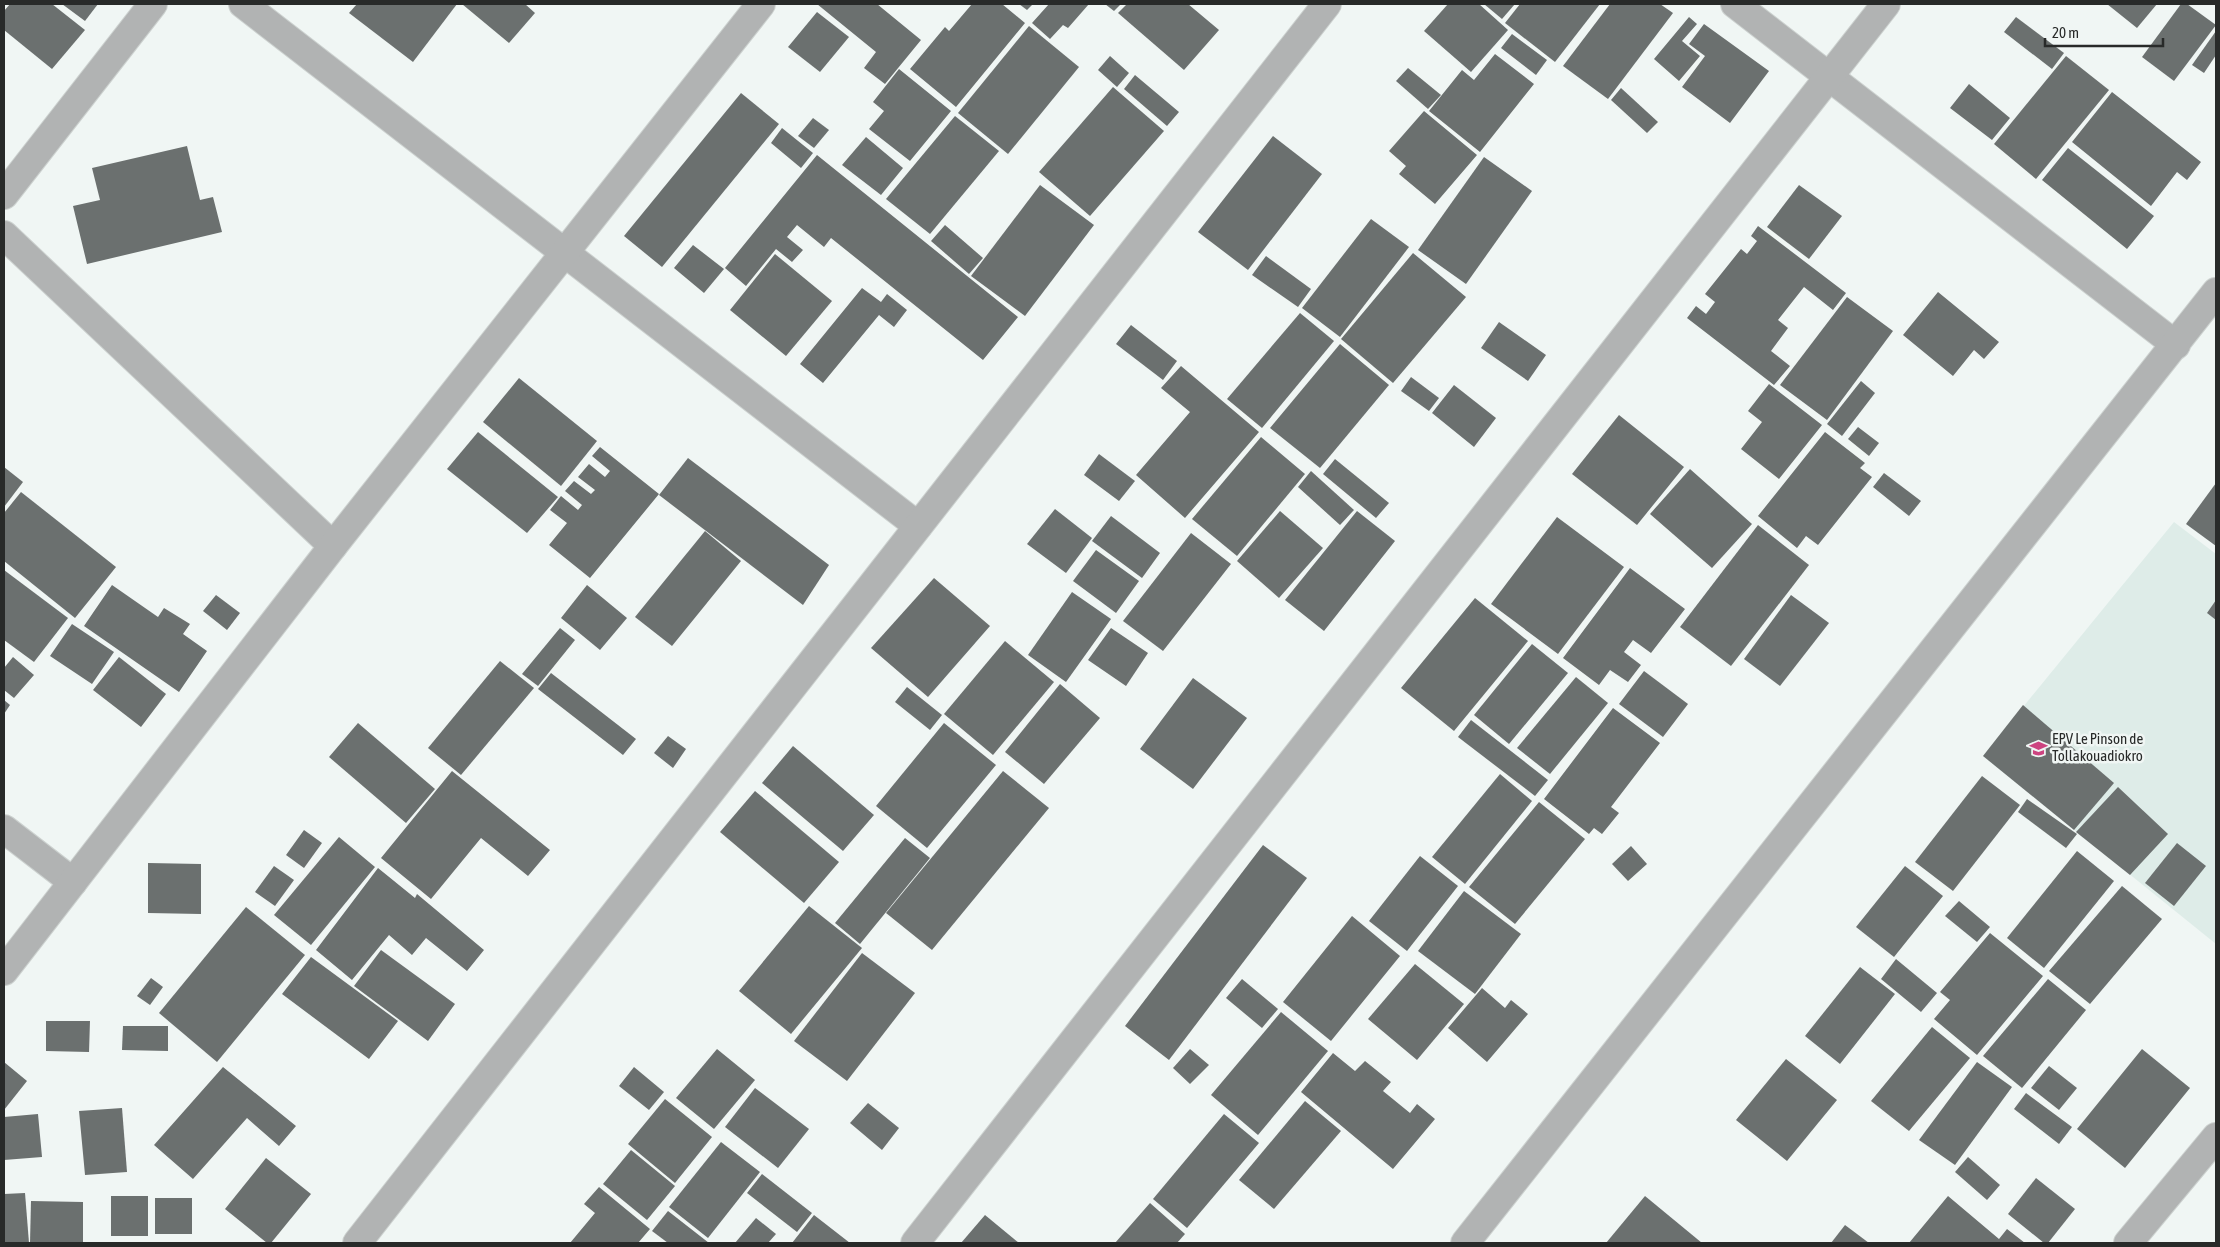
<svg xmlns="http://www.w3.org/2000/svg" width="2220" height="1247" viewBox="0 0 2220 1247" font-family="'Asap Condensed',sans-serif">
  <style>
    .built { fill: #deece8 }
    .building { fill: #6b706f }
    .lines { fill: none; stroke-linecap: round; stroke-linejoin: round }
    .minor-casing { stroke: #ccd1cf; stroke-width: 30 }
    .minor { stroke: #b1b3b3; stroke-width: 28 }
    .labels { text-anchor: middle; stroke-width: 5; stroke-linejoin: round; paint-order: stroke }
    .poi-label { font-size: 15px; fill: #282a29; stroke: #f0f6f4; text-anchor: start }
  </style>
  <rect width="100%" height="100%" fill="#f0f6f4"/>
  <!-- built -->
  <polygon class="built" points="2174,522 2216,554 2216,944 1983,756"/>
  <!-- building -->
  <g class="building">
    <polygon points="10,4 52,4 85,30 52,69 4,30 4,11"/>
    <polygon points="62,4 98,4 85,21"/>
    <polygon points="357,4 457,4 413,62 349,13"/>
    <polygon points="462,4 525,4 535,13 509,43"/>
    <polygon points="817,4 877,4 921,40 885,84 864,68 876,52"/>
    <polygon points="972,4 1002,4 1025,23 956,107 910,69 945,27 949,31"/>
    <polygon points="1019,4 1033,4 1027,10"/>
    <polygon points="1049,4 1089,4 1068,28 1063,25 1050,39 1032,23"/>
    <polygon points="1105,4 1121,4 1114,11"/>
    <polygon points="1127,4 1188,4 1219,30 1184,70 1118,13"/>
    <polygon points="1448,4 1479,4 1508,30 1471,72 1424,31"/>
    <polygon points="1484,4 1515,4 1502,19"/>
    <polygon points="1520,4 1600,4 1555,62 1505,23"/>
    <polygon points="1610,4 1660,4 1673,13 1608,99 1563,66"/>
    <polygon points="2107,4 2157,4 2137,28"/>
    <polygon points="2181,4 2187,4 2216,25 2174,81 2142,57"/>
    <polygon points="817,12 849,37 820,72 788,47"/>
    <polygon points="1689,17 1697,24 1682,41 1700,56 1679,81 1654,59"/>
    <polygon points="2016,17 2064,53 2052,69 2004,32"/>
    <polygon points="1704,24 1769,71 1730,123 1682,87 1705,56 1689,44"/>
    <polygon points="1029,26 1079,67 1008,154 958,113"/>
    <polygon points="2216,31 2216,55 2204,73 2192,65"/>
    <polygon points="1512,34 1547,60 1536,75 1501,48"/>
    <polygon points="1495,54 1534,84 1480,152 1429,111 1462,70 1474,80"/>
    <polygon points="1110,56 1129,73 1117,87 1098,70"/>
    <polygon points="2066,56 2109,90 2036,179 1994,144"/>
    <polygon points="1408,68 1441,95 1428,109 1396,81"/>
    <polygon points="899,69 951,111 910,161 869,129 884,111 873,102"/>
    <polygon points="1135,75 1179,112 1167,126 1124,89"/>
    <polygon points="1969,84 2010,118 1992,140 1950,108"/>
    <polygon points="1113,87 1164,131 1090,216 1039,172"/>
    <polygon points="1621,88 1658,122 1647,133 1611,100"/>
    <polygon points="2112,92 2201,162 2187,180 2177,172 2151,206 2072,142"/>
    <polygon points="741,93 779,124 662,267 624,236"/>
    <polygon points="1424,111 1477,155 1435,204 1399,174 1406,166 1389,151"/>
    <polygon points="955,116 999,151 930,234 886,199"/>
    <polygon points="813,118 829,130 814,148 798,136"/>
    <polygon points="782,128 813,153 801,168 771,143"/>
    <polygon points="1273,136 1322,174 1248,270 1198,232"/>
    <polygon points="866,137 903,168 881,195 842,165"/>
    <polygon points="187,146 200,200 213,197 222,232 87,264 73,206 100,200 92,168"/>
    <polygon points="2068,148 2154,216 2127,249 2042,180"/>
    <polygon points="817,155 1018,317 983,360 831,238 824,247 797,225 787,237 803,250 792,262 776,249 746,286 725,268"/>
    <polygon points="1484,157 1532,191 1466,284 1418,250"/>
    <polygon points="1040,185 1094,225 1025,316 971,276"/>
    <polygon points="1799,185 1842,216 1809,259 1767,227"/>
    <polygon points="1371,219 1409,247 1340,337 1302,308"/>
    <polygon points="945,225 983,258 969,274 931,241"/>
    <polygon points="1758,226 1846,293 1833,310 1804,287 1778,320 1788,328 1771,351 1790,366 1774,385 1687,318 1696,306 1706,314 1715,302 1705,294 1741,249 1747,254 1757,241 1751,236"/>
    <polygon points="693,245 724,269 704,293 674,268"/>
    <polygon points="1413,253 1466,297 1393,383 1341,339"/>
    <polygon points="775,254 832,301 786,356 730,310"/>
    <polygon points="1266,256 1311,289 1298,307 1252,275"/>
    <polygon points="862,288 881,302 887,294 907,310 894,327 879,315 823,383 800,364"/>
    <polygon points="1938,292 1999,342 1984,359 1974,350 1953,376 1903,335"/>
    <polygon points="1847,297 1893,331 1827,420 1780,385"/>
    <polygon points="1300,313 1334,341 1262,428 1227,399"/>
    <polygon points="1499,322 1546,355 1528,381 1481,348"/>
    <polygon points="1131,325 1177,361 1163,380 1116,344"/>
    <polygon points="1340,344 1389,385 1320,468 1270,428"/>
    <polygon points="1181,366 1259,432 1185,518 1136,475 1190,412 1161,388"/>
    <polygon points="1411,377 1439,398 1429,411 1401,391"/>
    <polygon points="519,378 597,441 561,486 483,422"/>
    <polygon points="1861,381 1875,393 1842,436 1827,424"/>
    <polygon points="1769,384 1822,425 1779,479 1741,449 1762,422 1748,411"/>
    <polygon points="1454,385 1496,418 1474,447 1432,413"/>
    <polygon points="1619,415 1684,467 1637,525 1572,474"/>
    <polygon points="1858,427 1879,443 1869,456 1848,439"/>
    <polygon points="478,432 558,497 527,533 447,469"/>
    <polygon points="1825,432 1865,463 1860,468 1872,477 1818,545 1806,536 1797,548 1758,516"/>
    <polygon points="1261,437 1305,474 1237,556 1192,519"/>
    <polygon points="600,447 659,494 590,578 549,545 567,523 550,510 561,496 578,510 582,505 565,491 574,481 591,494 595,490 578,477 589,464 605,477 610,471 592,456"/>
    <polygon points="1099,454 1135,481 1119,501 1084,475"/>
    <polygon points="688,458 829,565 803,605 659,495"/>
    <polygon points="1335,459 1389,503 1376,518 1323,474"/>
    <polygon points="4,467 23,482 4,507"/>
    <polygon points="1690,469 1752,524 1712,568 1650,514"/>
    <polygon points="1311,471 1354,510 1340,525 1298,487"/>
    <polygon points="1884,473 1921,501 1909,516 1873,487"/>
    <polygon points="2216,483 2216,546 2186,524"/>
    <polygon points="21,492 116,567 75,618 4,561 4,513"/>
    <polygon points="1055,509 1092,538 1066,573 1027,544"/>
    <polygon points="1280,511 1323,548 1279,598 1237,561"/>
    <polygon points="1357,511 1395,541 1324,631 1285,600"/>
    <polygon points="1111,516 1160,553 1142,578 1092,541"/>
    <polygon points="1557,517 1624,567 1558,654 1491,604"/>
    <polygon points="1758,525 1809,565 1731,666 1680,627"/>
    <polygon points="705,531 741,561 672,646 635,617"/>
    <polygon points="1191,533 1231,564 1163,651 1123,621"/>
    <polygon points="1096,550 1139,581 1116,613 1073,581"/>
    <polygon points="1630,568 1685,609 1651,653 1633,640 1624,652 1641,665 1628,682 1610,670 1599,685 1563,658"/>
    <polygon points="4,570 68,618 34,662 4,640"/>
    <polygon points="934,578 990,626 928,697 871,648"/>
    <polygon points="112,585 158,617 164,608 190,624 183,634 207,651 179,692 84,626"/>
    <polygon points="587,585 627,618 600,650 561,618"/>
    <polygon points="1072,592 1111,619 1066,682 1028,655"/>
    <polygon points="216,595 240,613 227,630 203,611"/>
    <polygon points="1791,595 1829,623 1780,686 1744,659"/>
    <polygon points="1475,598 1528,641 1454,731 1401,688"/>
    <polygon points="2216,600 2216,620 2207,613"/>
    <polygon points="72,624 114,652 92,684 50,656"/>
    <polygon points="560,628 575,640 538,686 522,674"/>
    <polygon points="1111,628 1148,653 1126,686 1088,660"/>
    <polygon points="1005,641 1054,682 993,755 944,714"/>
    <polygon points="1532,644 1568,673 1509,744 1474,715"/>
    <polygon points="13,657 34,675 14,698 4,690 4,668"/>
    <polygon points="119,657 166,694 141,727 93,690"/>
    <polygon points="500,661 534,688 461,775 428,748"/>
    <polygon points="1644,671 1688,704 1663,737 1619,704"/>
    <polygon points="551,673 636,739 623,755 538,689"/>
    <polygon points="1576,677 1608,703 1550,774 1517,748"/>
    <polygon points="1193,678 1247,718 1193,789 1140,749"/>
    <polygon points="1060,684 1100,718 1044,784 1005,752"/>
    <polygon points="907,687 942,715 930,730 895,702"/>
    <polygon points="4,700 10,705 4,714"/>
    <polygon points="2023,705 2114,783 2074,830 1983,756"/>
    <polygon points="1613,708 1660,743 1611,807 1619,813 1602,834 1594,828 1589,834 1544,799"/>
    <polygon points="1471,720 1548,780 1535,796 1458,737"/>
    <polygon points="358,723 435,789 406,823 329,757"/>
    <polygon points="944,723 996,765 927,848 876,806"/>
    <polygon points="668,736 686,749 673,768 654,753"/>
    <polygon points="793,746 874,815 843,851 762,783"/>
    <polygon points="452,771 550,850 528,876 481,838 431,899 381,858"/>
    <polygon points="1003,771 1049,808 932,950 886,913"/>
    <polygon points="1500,774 1532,801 1465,884 1432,857"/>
    <polygon points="1982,776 2020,805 1953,891 1915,862"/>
    <polygon points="2118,787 2168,834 2130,875 2076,832"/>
    <polygon points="755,791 839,862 804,903 720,832"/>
    <polygon points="2027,799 2077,834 2066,848 2018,812"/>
    <polygon points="1539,802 1585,839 1515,924 1469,887"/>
    <polygon points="304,830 322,843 304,868 286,855"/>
    <polygon points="339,837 375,867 311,945 274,915"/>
    <polygon points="905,838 930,858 860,944 835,923"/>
    <polygon points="2177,843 2206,866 2174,906 2145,883"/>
    <polygon points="1263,845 1307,878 1169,1060 1125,1026"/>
    <polygon points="1631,846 1647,864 1628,881 1612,864"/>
    <polygon points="2077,851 2114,881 2044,968 2007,938"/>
    <polygon points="1420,856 1458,886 1407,951 1369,921"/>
    <polygon points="148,863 201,864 201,914 148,913"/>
    <polygon points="274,866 294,880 275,906 255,892"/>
    <polygon points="1905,866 1943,896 1894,957 1856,927"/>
    <polygon points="378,868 415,898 417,894 484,950 467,971 426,938 412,955 389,935 352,980 316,950"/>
    <polygon points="2122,886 2162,919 2090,1004 2049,971"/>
    <polygon points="1464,891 1521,934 1475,994 1418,951"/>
    <polygon points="1959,901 1990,927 1977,942 1945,916"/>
    <polygon points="809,906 862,948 791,1034 739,991"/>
    <polygon points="246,907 305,955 217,1062 159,1013"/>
    <polygon points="1352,916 1400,956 1331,1041 1283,1002"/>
    <polygon points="1990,933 2043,976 1977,1055 1934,1019 1950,1000 1940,992"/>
    <polygon points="381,950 455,1004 428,1041 354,986"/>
    <polygon points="862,953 915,993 847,1081 794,1041"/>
    <polygon points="311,957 398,1021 369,1059 282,994"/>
    <polygon points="1896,959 1937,993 1921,1012 1881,979"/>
    <polygon points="1415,964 1464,1004 1417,1060 1368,1019"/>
    <polygon points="1860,967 1895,994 1840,1064 1805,1036"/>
    <polygon points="151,978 163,987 150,1005 137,996"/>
    <polygon points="1242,979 1278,1009 1262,1028 1226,998"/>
    <polygon points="2048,979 2086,1010 2022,1088 1983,1056"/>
    <polygon points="1482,988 1505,1008 1511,1000 1528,1014 1487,1062 1448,1028"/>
    <polygon points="1281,1012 1328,1051 1258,1135 1211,1095"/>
    <polygon points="46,1021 90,1021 89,1052 46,1051"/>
    <polygon points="123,1026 168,1026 168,1051 122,1050"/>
    <polygon points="1932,1027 1970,1058 1909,1131 1871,1101"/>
    <polygon points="717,1049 755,1080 714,1129 676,1098"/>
    <polygon points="1190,1049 1209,1065 1190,1084 1173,1068"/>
    <polygon points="2142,1049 2190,1088 2125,1168 2077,1129"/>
    <polygon points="1333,1053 1355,1071 1365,1061 1391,1082 1383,1091 1410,1113 1417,1104 1435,1119 1393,1169 1301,1092"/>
    <polygon points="1786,1059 1837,1100 1787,1161 1736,1120"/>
    <polygon points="4,1062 27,1081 4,1110"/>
    <polygon points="1977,1062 2012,1087 1955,1165 1919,1140"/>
    <polygon points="2049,1066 2077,1088 2059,1110 2031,1088"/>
    <polygon points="223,1067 296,1126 279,1146 247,1118 193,1179 154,1145"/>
    <polygon points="634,1067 664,1092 649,1110 619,1086"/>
    <polygon points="755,1088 809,1129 778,1168 725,1127"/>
    <polygon points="2026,1093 2072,1127 2059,1144 2014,1109"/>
    <polygon points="665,1099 712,1137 675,1183 628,1144"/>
    <polygon points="1305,1101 1341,1131 1274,1209 1239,1180"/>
    <polygon points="868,1103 899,1128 882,1150 850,1123"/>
    <polygon points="122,1108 127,1172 85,1175 79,1111"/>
    <polygon points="38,1114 42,1157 4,1160 4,1117"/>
    <polygon points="1224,1114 1259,1143 1187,1228 1153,1199"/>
    <polygon points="721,1142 760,1172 708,1238 669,1207"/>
    <polygon points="631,1150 675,1186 647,1220 603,1184"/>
    <polygon points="1968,1157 2000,1185 1987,1200 1955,1172"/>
    <polygon points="266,1158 311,1194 271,1243 267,1243 225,1209"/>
    <polygon points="762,1174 812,1213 797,1232 747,1193"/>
    <polygon points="2036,1178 2075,1209 2048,1243 2044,1243 2008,1214"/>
    <polygon points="599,1187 650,1229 638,1243 570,1243 595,1213 584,1204"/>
    <polygon points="25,1193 29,1243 4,1243 4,1194"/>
    <rect x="111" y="1196" width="37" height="40"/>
    <polygon points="1645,1196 1702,1243 1606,1243"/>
    <polygon points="1948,1196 1999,1239 2007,1229 2025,1243 1909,1243"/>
    <rect x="155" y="1198" width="37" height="36"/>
    <polygon points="31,1201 83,1202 83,1243 30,1243"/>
    <polygon points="1150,1203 1185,1234 1177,1243 1115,1243"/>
    <polygon points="668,1211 709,1243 668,1243 652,1231"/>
    <polygon points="814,1215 850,1243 792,1243"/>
    <polygon points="985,1215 1019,1243 961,1243"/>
    <polygon points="756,1218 776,1234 768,1243 735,1243"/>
    <polygon points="1845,1225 1869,1243 1831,1243"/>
  </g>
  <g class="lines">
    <defs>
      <g id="minor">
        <polyline points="243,4 918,526"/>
        <polyline points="1735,4 2176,345"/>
        <polyline points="4,195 153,4"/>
        <polyline points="4,235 333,546"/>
        <polyline points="4,829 73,882"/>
        <polyline points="4,971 333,546 761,4"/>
        <polyline points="357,1243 1327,4"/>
        <polyline points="915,1243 1886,4"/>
        <polyline points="1465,1243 2216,292"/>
        <polyline points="2128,1243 2216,1137"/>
      </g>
    </defs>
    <!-- minor casing -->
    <use href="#minor" class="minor-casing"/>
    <!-- minor -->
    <use href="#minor" class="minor"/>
  </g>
  <!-- icons -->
  <defs>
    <symbol id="school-bare" viewBox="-9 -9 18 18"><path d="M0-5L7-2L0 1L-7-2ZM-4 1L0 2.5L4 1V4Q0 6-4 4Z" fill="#cd4480" stroke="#f0f6f4" stroke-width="2.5" paint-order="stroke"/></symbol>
  </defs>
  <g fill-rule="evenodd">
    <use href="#school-bare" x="2026" y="736" width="25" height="25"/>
  </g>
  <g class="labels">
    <!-- poi labels -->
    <g class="poi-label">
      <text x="2052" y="744">EPV Le Pinson de<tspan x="2052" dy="17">Tollakouadiokro</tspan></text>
    </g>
  </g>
  <!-- border -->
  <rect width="2220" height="1247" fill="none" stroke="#282a29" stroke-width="10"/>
  <!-- scale -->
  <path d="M2045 38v8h118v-8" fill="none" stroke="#282a29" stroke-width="2.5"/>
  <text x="2052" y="38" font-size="15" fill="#282a29" stroke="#f0f6f4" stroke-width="4" paint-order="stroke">20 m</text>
</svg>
